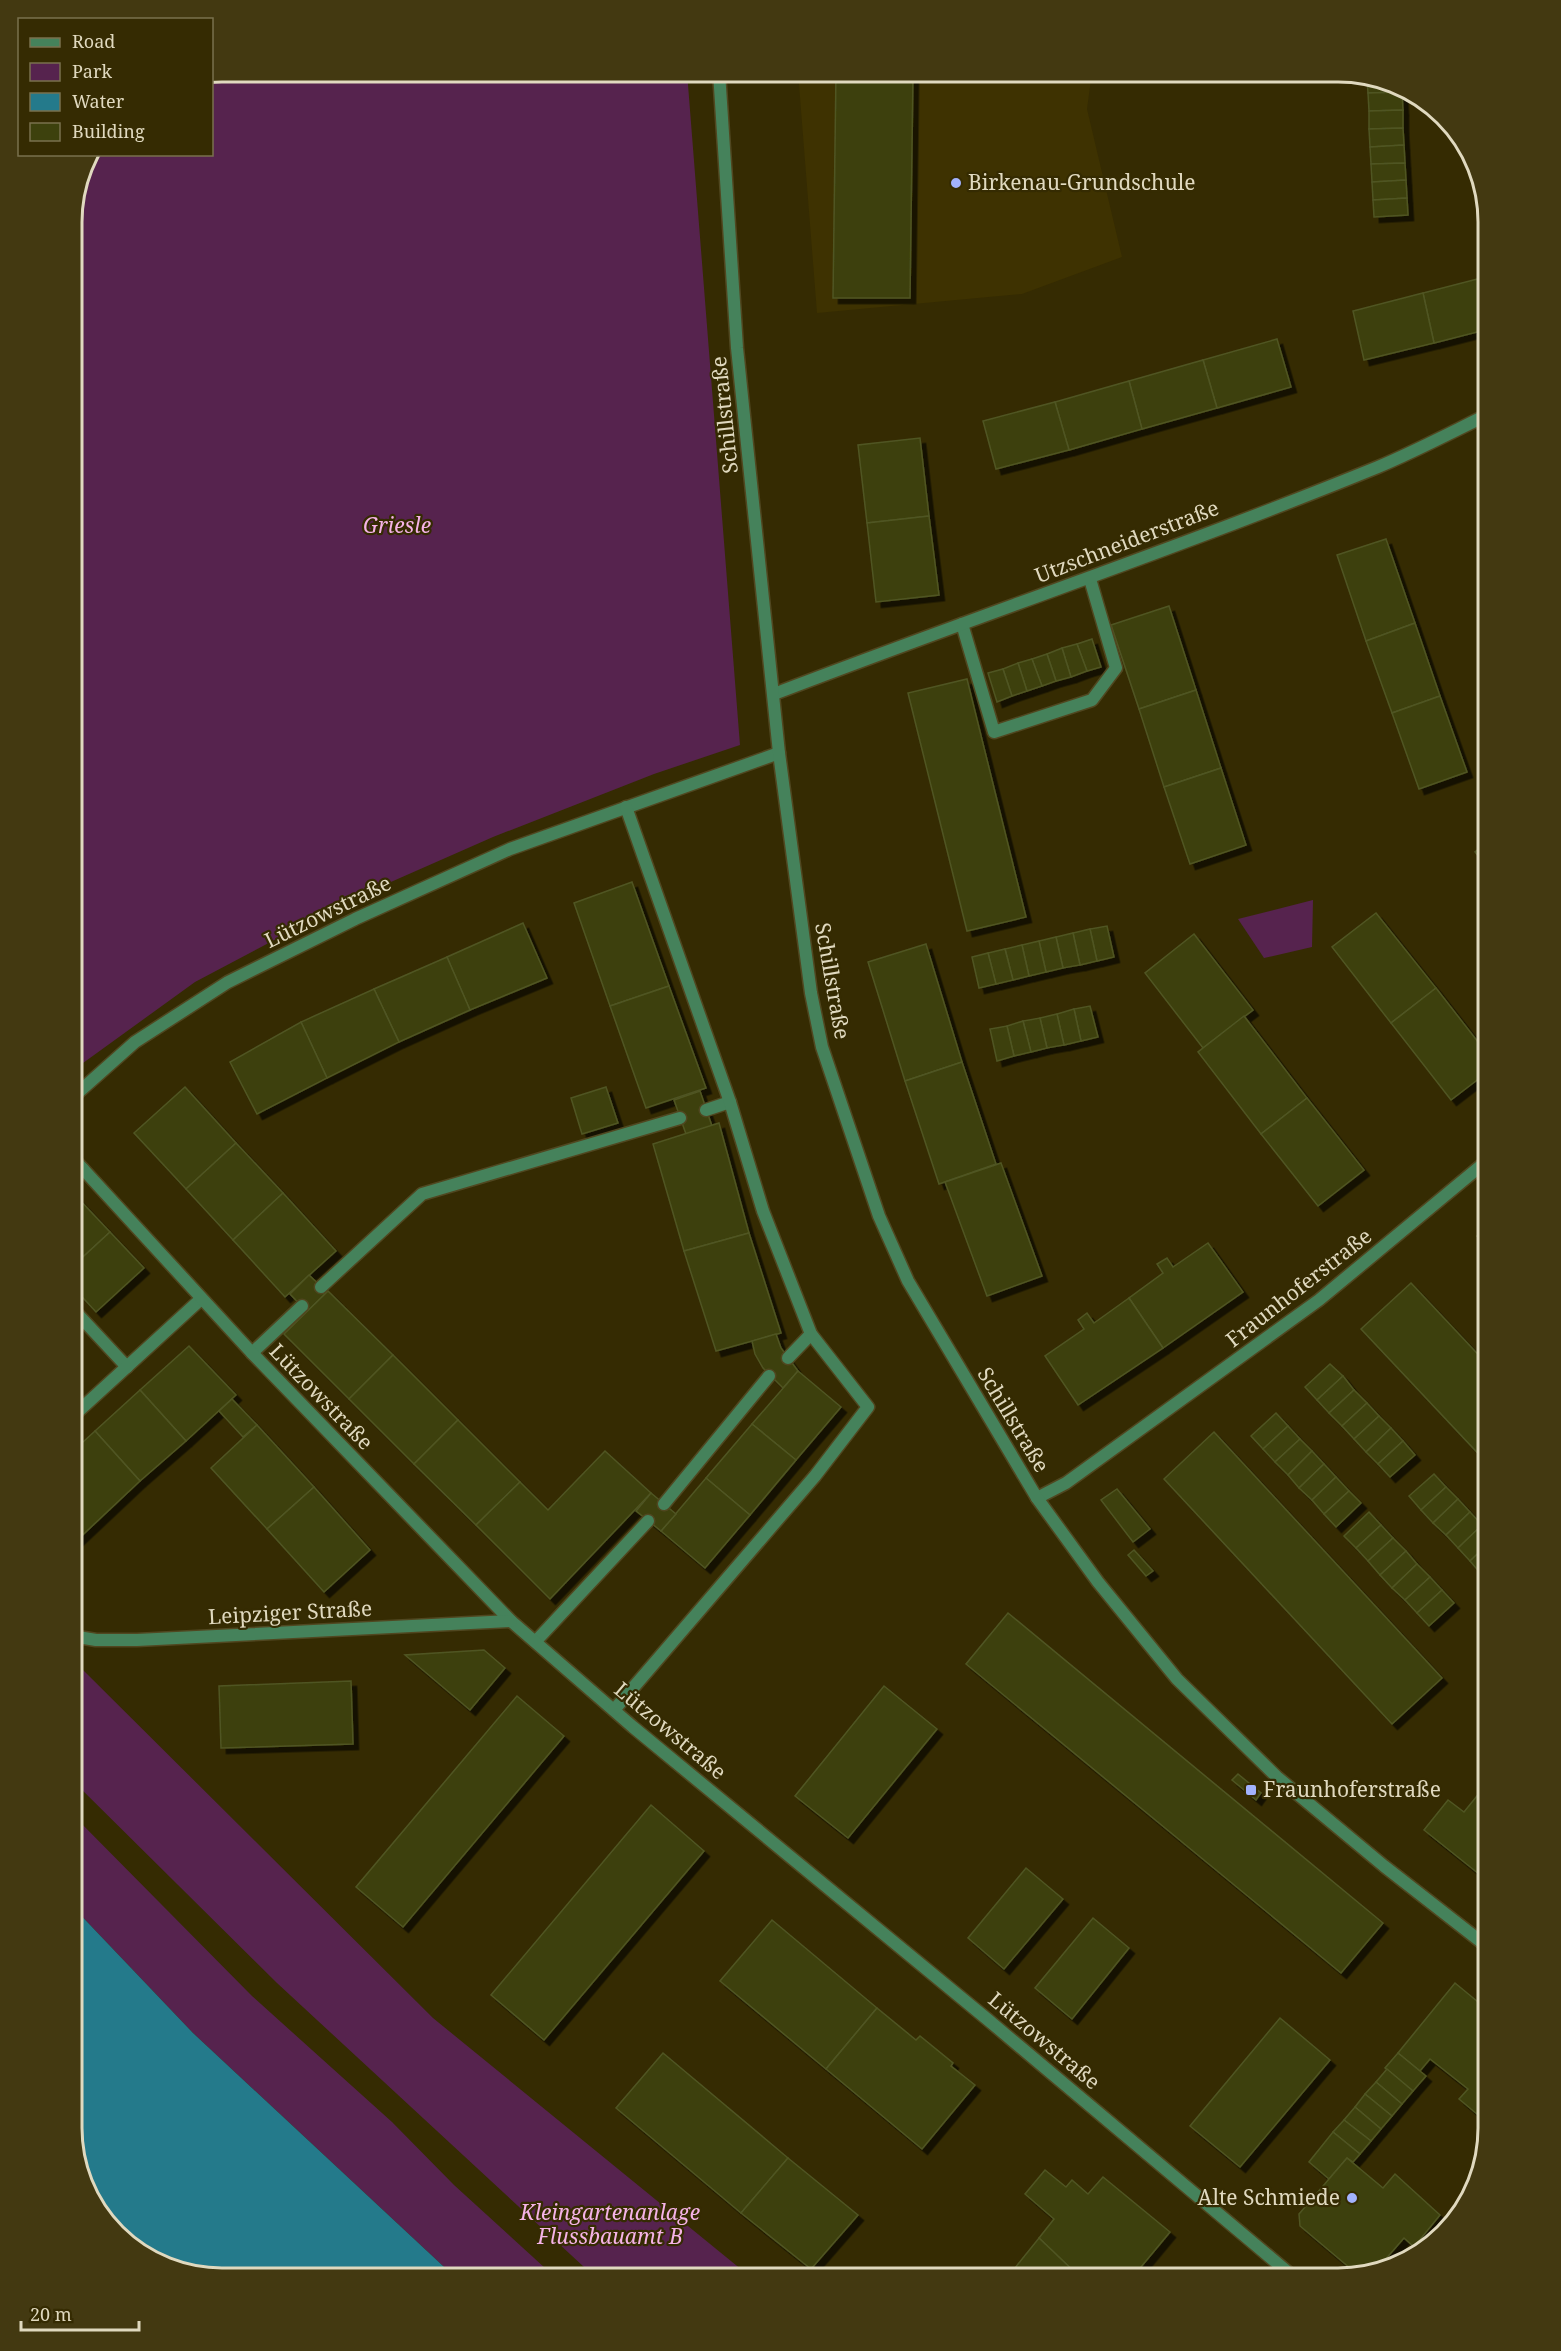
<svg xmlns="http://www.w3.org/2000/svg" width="1561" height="2351" viewBox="0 0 1561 2351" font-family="'Noto Serif',serif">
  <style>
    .built { fill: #3e3201 }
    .green { fill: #56234e }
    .water { fill: #247a8b }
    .building { fill: #3d410d; stroke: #505523; stroke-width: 1.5; filter: url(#shadow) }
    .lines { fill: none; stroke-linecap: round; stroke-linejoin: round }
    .service-casing { stroke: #504720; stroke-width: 15 }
    .minor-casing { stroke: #504720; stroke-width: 15 }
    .tertiary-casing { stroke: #504720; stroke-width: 15 }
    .service { stroke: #45825b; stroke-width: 12 }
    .minor { stroke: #45825b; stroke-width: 12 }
    .tertiary { stroke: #45825b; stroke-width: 12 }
    .poi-dot { fill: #a2b2fd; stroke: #352b02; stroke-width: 2 }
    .labels { text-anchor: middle; stroke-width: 4.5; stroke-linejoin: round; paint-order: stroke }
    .poi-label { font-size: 21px; fill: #e0d9bf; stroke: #352b02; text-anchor: start }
    .street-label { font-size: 21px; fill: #e0d9bf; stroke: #352b02 }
    .park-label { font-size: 21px; font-style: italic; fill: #f5b3e7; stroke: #352b02 }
    .rim { fill: none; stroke: #e0d9bf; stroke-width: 3 }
  </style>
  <defs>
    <filter id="shadow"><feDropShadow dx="5.5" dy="5.5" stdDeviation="0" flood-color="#0009"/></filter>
  </defs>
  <rect width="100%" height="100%" fill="#352b02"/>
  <!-- built -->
  <polygon class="built" points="798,72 1092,72 1087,109 1122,257 1022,294 817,313"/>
  <!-- green -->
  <g class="green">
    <polygon points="222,72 687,72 740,745 654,774 493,837 350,900 195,982 72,1071 72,213 88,155 212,154 212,74"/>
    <polygon points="1313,900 1312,947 1264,958 1238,919"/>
    <polygon points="72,1664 81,1668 433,2018 753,2279 597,2279 277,1983 72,1780"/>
    <polygon points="72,1814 252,1996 392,2122 454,2185 557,2279 457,2279 193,2033 72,1906"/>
  </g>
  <!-- water -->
  <polygon class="water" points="72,1906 193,2033 457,2279 213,2279 147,2259 92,2204 72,2129"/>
  <!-- building -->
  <g class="building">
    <polygon points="836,72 913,72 910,298 833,298"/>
    <polygon points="1367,79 1402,90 1402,92 1368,93"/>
    <polygon points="1402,92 1403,110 1369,111 1368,93"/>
    <polygon points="1403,110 1403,128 1369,129 1369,111"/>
    <polygon points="1403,128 1404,145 1370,147 1369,129"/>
    <polygon points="1404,145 1405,163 1371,164 1370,147"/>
    <polygon points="1405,163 1406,180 1372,182 1371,164"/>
    <polygon points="1406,180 1407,198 1373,200 1372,182"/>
    <polygon points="1407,198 1408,215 1374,217 1373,200"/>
    <polygon points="1489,276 1489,329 1434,343 1423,293"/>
    <polygon points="1423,293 1434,343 1364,360 1353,311"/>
    <polygon points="1277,339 1291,387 1217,408 1203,360"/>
    <polygon points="1203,360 1217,408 1142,429 1129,381"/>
    <polygon points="1129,381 1142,429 1069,450 1055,402"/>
    <polygon points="1055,402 1069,450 996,469 983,421"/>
    <polygon points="920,438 929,516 867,523 858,445"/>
    <polygon points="929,516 939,595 876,602 867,523"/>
    <polygon points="1386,539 1415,623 1366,641 1337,555"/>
    <polygon points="1169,606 1196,690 1139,709 1111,625"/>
    <polygon points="1415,623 1440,696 1392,713 1366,641"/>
    <polygon points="1092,639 1101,667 1087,671 1077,644"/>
    <polygon points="1077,644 1087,671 1071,677 1062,648"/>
    <polygon points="1062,648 1071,677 1056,681 1047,654"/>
    <polygon points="1047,654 1056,681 1042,686 1032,659"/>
    <polygon points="1032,659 1042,686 1027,691 1018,663"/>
    <polygon points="1018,663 1027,691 1012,696 1003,669"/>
    <polygon points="1003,669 1012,696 997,702 988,673"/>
    <polygon points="967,679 1026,917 967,931 908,693"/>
    <polygon points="1196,690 1221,768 1164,787 1139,709"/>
    <polygon points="1440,696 1467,772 1419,789 1392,713"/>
    <polygon points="1221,768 1246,845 1190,864 1164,787"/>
    <polygon points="1489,841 1489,870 1475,852"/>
    <polygon points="632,882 669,986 610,1006 574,903"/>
    <polygon points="1376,913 1436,988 1391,1023 1332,947"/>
    <polygon points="523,923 547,978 470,1010 447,957"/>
    <polygon points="1107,926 1114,957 1097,961 1090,929"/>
    <polygon points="1090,929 1097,961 1080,965 1073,933"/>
    <polygon points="1073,933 1080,965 1063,968 1056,937"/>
    <polygon points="1194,934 1253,1010 1203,1048 1145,973"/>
    <polygon points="1056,937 1063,968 1046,972 1039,941"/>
    <polygon points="1039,941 1046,972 1029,976 1022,945"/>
    <polygon points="926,944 962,1062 905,1081 868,962"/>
    <polygon points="1022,945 1029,976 1013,980 1005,949"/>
    <polygon points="1005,949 1013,980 996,984 988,953"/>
    <polygon points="988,953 996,984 979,988 972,957"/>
    <polygon points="447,957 470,1010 399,1042 374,989"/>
    <polygon points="669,986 706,1088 646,1108 610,1006"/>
    <polygon points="1436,988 1489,1056 1489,1071 1451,1100 1391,1023"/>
    <polygon points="374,989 399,1042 327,1078 301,1022"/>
    <polygon points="1090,1006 1098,1037 1081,1041 1074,1009"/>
    <polygon points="1074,1009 1081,1041 1064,1045 1057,1014"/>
    <polygon points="1057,1014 1064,1045 1047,1048 1040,1018"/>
    <polygon points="1244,1016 1307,1098 1261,1134 1198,1052"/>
    <polygon points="1040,1018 1047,1048 1031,1052 1023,1021"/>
    <polygon points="1023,1021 1031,1052 1014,1056 1007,1026"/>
    <polygon points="301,1022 327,1078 257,1114 230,1062"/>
    <polygon points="1007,1026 1014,1056 997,1061 990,1029"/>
    <polygon points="962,1062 996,1164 939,1184 905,1081"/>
    <polygon points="185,1087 236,1143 186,1189 134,1133"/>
    <polygon points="606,1087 618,1123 582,1134 571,1098"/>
    <polygon points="700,1091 712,1126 686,1134 674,1100"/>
    <polygon points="1307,1098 1364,1170 1318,1206 1261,1134"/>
    <polygon points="719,1123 749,1233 684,1251 653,1144"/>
    <polygon points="236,1143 283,1193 233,1240 186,1189"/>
    <polygon points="1001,1163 1042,1276 987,1296 945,1182"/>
    <polygon points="283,1193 336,1251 285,1297 233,1240"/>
    <polygon points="75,1195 110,1232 72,1267 72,1199"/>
    <polygon points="1489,1225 1489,1249 1477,1236"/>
    <polygon points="110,1232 144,1268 96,1312 72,1286 72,1267"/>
    <polygon points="749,1233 781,1333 716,1351 684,1251"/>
    <polygon points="1208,1243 1243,1292 1163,1348 1129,1298 1163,1273 1157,1264 1167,1258 1173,1267"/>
    <polygon points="309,1275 327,1292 307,1312 290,1294"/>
    <polygon points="1411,1283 1489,1366 1489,1465 1361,1329"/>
    <polygon points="328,1291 393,1355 349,1399 284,1334"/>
    <polygon points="1129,1298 1163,1348 1078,1405 1045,1356 1084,1329 1078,1320 1087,1313 1094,1323"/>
    <polygon points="776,1334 781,1348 798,1371 783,1388 763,1368 755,1354 752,1341"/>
    <polygon points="189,1346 236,1395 186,1441 140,1390"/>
    <polygon points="393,1355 458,1420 414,1464 349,1399"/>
    <polygon points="1330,1364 1343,1376 1317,1400 1305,1387"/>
    <polygon points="798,1371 841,1407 796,1460 752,1424"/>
    <polygon points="1343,1376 1354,1390 1329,1413 1317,1400"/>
    <polygon points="140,1390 186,1441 140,1481 95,1431"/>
    <polygon points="1354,1390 1367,1403 1342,1426 1329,1413"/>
    <polygon points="232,1399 257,1425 243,1437 219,1411"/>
    <polygon points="1367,1403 1379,1416 1354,1439 1342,1426"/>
    <polygon points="1276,1413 1288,1426 1263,1449 1251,1436"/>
    <polygon points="1379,1416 1391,1428 1366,1452 1354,1439"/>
    <polygon points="458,1420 520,1482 476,1525 414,1464"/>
    <polygon points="752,1424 796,1460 750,1515 706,1478"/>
    <polygon points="257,1425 314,1487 267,1529 211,1468"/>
    <polygon points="1288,1426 1300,1439 1275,1462 1263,1449"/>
    <polygon points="1391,1428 1403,1441 1378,1464 1366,1452"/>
    <polygon points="95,1431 140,1481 72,1545 72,1452"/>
    <polygon points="1214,1432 1442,1678 1392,1724 1164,1479"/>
    <polygon points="1300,1439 1312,1451 1288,1475 1275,1462"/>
    <polygon points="1403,1441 1415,1455 1390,1477 1378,1464"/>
    <polygon points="605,1451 651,1493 550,1599 476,1525 520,1482 548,1510"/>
    <polygon points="1312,1451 1324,1464 1299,1488 1288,1475"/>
    <polygon points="1324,1464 1336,1477 1312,1500 1299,1488"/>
    <polygon points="1434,1474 1446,1487 1421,1510 1409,1496"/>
    <polygon points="1336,1477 1349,1491 1324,1514 1312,1500"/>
    <polygon points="706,1478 750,1515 705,1568 661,1531"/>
    <polygon points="314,1487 370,1550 324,1592 267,1529"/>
    <polygon points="1446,1487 1458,1499 1433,1523 1421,1510"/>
    <polygon points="1117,1489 1150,1529 1133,1542 1101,1500"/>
    <polygon points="1349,1491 1361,1503 1336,1527 1324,1514"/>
    <polygon points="651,1493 676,1514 661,1531 636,1511"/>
    <polygon points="1458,1499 1470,1512 1446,1535 1433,1523"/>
    <polygon points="1369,1512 1381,1525 1356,1548 1344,1536"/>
    <polygon points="1470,1512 1482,1525 1458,1548 1446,1535"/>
    <polygon points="1381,1525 1393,1538 1368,1561 1356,1548"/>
    <polygon points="1482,1525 1489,1532 1489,1543 1470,1561 1458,1548"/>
    <polygon points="1393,1538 1406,1551 1380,1575 1368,1561"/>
    <polygon points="1489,1543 1489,1568 1482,1575 1470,1561"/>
    <polygon points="1134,1550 1153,1571 1146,1576 1128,1555"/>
    <polygon points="1406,1551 1417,1564 1392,1588 1380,1575"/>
    <polygon points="1417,1564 1430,1577 1405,1600 1392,1588"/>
    <polygon points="1430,1577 1442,1590 1417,1613 1405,1600"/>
    <polygon points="1442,1590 1454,1603 1429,1626 1417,1613"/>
    <polygon points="1008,1613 1383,1923 1341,1973 966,1664"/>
    <polygon points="484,1650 505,1668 470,1710 405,1655"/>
    <polygon points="351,1681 353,1744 221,1748 219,1686"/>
    <polygon points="884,1686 937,1729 848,1838 795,1796"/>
    <polygon points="517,1696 564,1736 403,1927 356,1887"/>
    <polygon points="1238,1774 1261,1793 1256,1800 1232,1780"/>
    <polygon points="1489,1781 1489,1882 1424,1830 1448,1800 1464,1812"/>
    <polygon points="651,1805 704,1851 544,2040 491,1995"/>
    <polygon points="1026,1868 1063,1899 1004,1969 968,1938"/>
    <polygon points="1093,1918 1129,1948 1072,2019 1035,1988"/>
    <polygon points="772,1920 877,2008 826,2069 720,1981"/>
    <polygon points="1455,1983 1489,2011 1489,2124 1459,2099 1468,2089 1430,2059 1420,2071 1398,2053"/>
    <polygon points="877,2008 916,2040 920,2036 953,2063 951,2066 975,2085 922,2149 826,2069"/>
    <polygon points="1280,2018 1330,2060 1240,2167 1190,2126"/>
    <polygon points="663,2053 788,2158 741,2213 616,2108"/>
    <polygon points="1398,2053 1426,2076 1413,2091 1385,2068"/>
    <polygon points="1387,2069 1413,2091 1402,2104 1376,2082"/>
    <polygon points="1376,2082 1402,2104 1392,2116 1365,2094"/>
    <polygon points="1365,2094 1392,2116 1381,2129 1355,2107"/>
    <polygon points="1355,2107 1381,2129 1371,2141 1344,2120"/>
    <polygon points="1344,2120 1371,2141 1360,2154 1333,2132"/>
    <polygon points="1333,2132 1360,2154 1353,2162 1347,2158 1329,2179 1309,2162"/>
    <polygon points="788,2158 858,2215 811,2269 741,2213"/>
    <polygon points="1347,2158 1383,2188 1395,2174 1440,2215 1414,2247 1404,2238 1377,2269 1357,2274 1300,2226 1299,2214"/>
    <polygon points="1045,2170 1066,2187 1072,2180 1088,2194 1103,2177 1170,2232 1131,2279 1082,2279 1039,2238 1054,2219 1025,2194"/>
    <polygon points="1039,2238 1082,2279 1006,2279"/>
    <polygon points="908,2268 921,2279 899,2279"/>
  </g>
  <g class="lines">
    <defs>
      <g id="service">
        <polyline points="962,624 994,732 1092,700 1116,668 1090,579"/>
        <polyline points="706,1110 730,1102"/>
        <polyline points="72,1179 83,1169"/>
        <polyline points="321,1287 422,1194 680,1118"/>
        <polyline points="72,1308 127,1367"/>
        <polyline points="252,1353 302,1306"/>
        <polyline points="788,1358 811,1334"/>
        <polyline points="72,1417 201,1299"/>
        <polyline points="664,1504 769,1376"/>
        <polyline points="536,1641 648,1521"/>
      </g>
      <g id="minor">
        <path d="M774,694C975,617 1179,548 1378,467C1416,451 1452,432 1489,414"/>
        <polyline points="72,1098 135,1042 228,982 355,919 510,849 779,753"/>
        <polyline points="72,1157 252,1353 511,1621 633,1727 987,2019 1296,2279"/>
        <polyline points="1037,1498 1066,1483 1319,1300 1489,1159"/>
        <polyline points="72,1636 96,1640 137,1640 511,1621"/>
        <polyline points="614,1710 815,1476 868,1407 811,1334 763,1211 730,1102 626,807"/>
      </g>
      <polyline id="tertiary" points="719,72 737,348 779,753 811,993 822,1047 879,1216 908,1281 1037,1498 1098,1582 1177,1679 1277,1777 1384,1866 1489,1948"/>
    </defs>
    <!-- service casing -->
    <use href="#service" class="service-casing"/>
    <!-- minor casing -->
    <use href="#minor" class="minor-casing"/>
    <!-- tertiary casing -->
    <use href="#tertiary" class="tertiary-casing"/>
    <!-- service -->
    <use href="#service" class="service"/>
    <!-- minor -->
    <use href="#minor" class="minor"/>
    <!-- tertiary -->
    <use href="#tertiary" class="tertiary"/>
  </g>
  <!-- markers -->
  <g class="poi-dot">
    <circle cx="956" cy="183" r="6"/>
    <rect x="1245" y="1784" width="12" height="12" rx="3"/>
    <circle cx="1352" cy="2198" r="6"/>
  </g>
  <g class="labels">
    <!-- poi labels -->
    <g class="poi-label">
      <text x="968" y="190">Birkenau-Grundschule</text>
      <text x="1263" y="1797">Fraunhoferstraße</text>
      <text x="1340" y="2205" text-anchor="end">Alte Schmiede</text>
    </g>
    <!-- street labels -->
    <g class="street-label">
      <text transform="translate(725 415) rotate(-96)" y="7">Schillstraße</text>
      <text transform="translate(1127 542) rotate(-21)" y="7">Utzschneiderstraße</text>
      <text transform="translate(328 912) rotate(-26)" y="7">Lützowstraße</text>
      <text transform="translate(832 981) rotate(80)" y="7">Schillstraße</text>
      <text transform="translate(1299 1288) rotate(-38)" y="7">Fraunhoferstraße</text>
      <text transform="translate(321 1397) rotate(46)" y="7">Lützowstraße</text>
      <text transform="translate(1013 1420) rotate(59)" y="7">Schillstraße</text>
      <text transform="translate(290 1613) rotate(-3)" y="7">Leipziger Straße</text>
      <text transform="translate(670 1731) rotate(40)" y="7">Lützowstraße</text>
      <text transform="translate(1044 2041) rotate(40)" y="7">Lützowstraße</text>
    </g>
    <!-- park labels -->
    <g class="park-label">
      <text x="397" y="533">Griesle</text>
      <text x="610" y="2220">Kleingartenanlage<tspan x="610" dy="24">Flussbauamt B</tspan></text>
    </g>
  </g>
  <!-- crop -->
  <path d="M0 0H1561V2351H0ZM222 82H1338A140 140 0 0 1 1478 222V2128A140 140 0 0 1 1338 2268H222A140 140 0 0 1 82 2128V222A140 140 0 0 1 222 82Z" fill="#433911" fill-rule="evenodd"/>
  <path class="rim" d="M222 82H1338A140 140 0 0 1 1478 222V2128A140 140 0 0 1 1338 2268H222A140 140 0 0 1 82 2128V222A140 140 0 0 1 222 82Z"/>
  <!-- legend -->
  <rect x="18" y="18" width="195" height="138" fill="#352b02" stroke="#79714e" stroke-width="1.5"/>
  <rect x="30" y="38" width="30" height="9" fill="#45825b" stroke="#79714e" stroke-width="1.5"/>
  <text x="72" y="48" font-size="18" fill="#e0d9bf">Road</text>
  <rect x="30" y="63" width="30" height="18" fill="#56234e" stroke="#79714e" stroke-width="1.5"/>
  <text x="72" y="78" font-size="18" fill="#e0d9bf">Park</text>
  <rect x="30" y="93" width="30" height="18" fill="#247a8b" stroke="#79714e" stroke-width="1.5"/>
  <text x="72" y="108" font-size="18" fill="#e0d9bf">Water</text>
  <rect x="30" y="123" width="30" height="18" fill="#3d410d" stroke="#79714e" stroke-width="1.5"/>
  <text x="72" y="138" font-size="18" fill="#e0d9bf">Building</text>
  <!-- scale -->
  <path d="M21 2321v9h118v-9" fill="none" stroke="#e0d9bf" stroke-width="3"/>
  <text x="30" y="2321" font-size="18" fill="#e0d9bf" stroke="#352b02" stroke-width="4.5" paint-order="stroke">20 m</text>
</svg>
